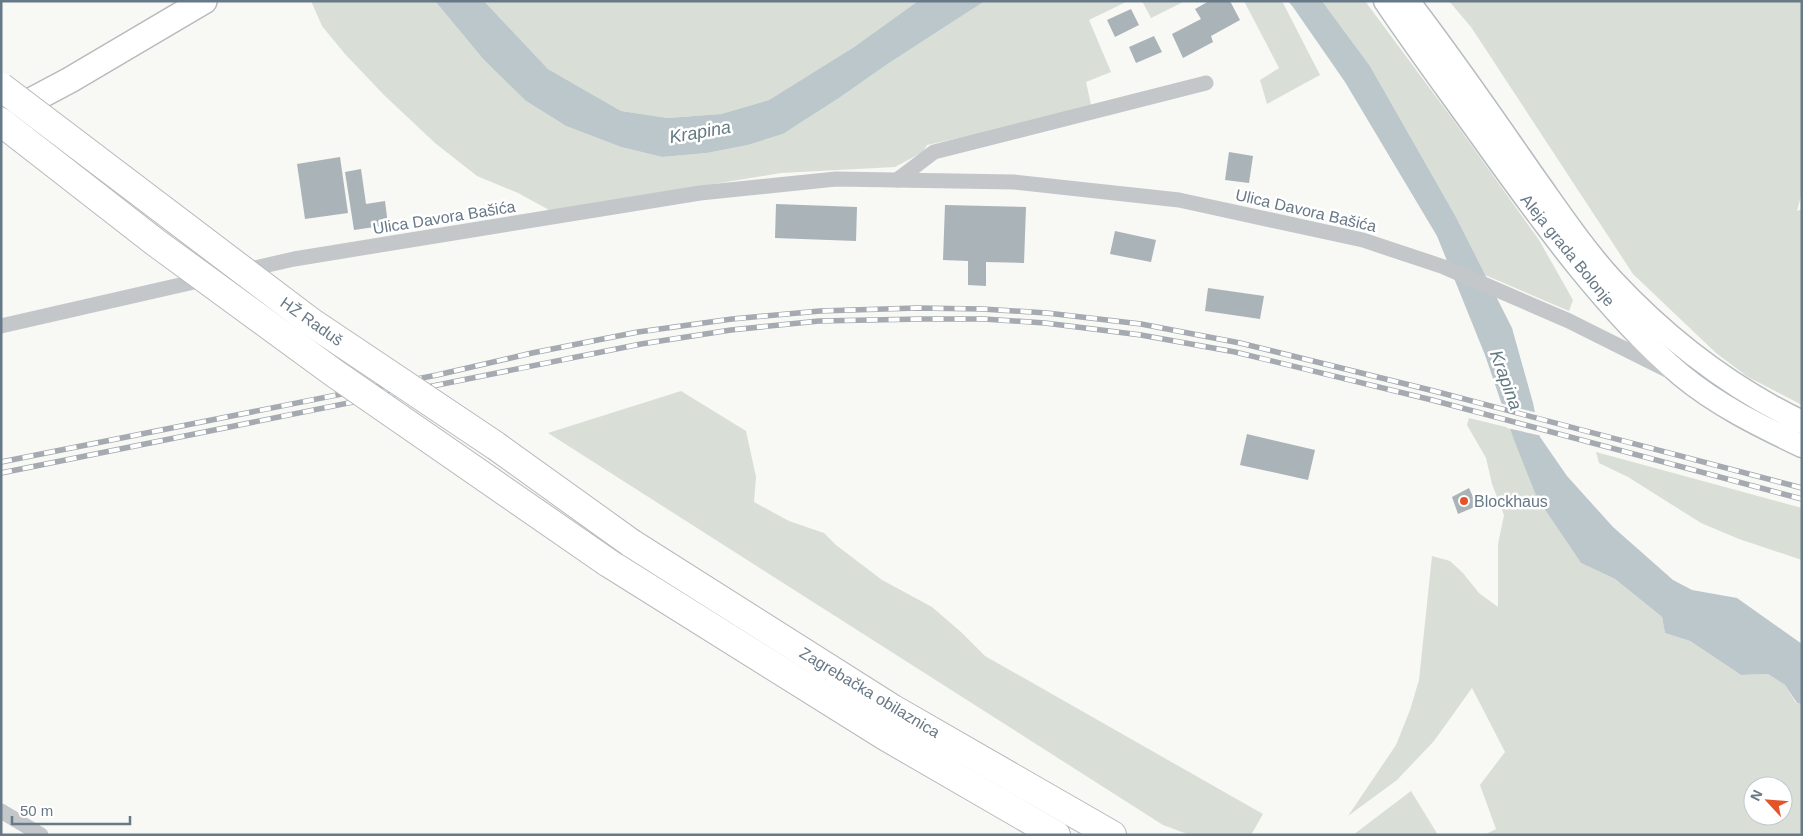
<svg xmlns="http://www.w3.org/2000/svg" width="1803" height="836" viewBox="0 0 1803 836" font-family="Helvetica,sans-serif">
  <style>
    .green { fill: #d9dfd6; fill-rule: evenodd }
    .water { fill: #bbc7cb }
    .pier { fill: #f8f8f5 }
    .building { fill: #aab3b8 }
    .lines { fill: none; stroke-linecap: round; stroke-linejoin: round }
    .secondary-casing { stroke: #b5bbbf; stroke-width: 25 }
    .primary-casing { stroke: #b6bbbe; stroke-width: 28 }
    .motorway-casing { stroke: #b6babd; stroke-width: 30 }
    .minor { stroke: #c3c7ca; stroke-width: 15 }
    .secondary { stroke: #fff; stroke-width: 22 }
    .primary { stroke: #fff; stroke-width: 25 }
    .motorway { stroke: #fff; stroke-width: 28 }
    .rail-casing { stroke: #a4aab0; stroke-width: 5.5 }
    .rail { stroke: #fff; stroke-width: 4; stroke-dasharray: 11; stroke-linecap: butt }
    .motorway-bridge-casing { stroke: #b6babd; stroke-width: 30; stroke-linecap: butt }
    .motorway-bridge { stroke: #fff; stroke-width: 28 }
    .poi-dot { fill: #e45429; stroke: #fff; stroke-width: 2 }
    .labels { text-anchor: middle; stroke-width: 5; stroke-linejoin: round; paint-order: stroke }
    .street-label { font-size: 16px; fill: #677886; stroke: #fff }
    .poi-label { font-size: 16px; fill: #677886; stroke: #fff; text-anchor: start }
    .water-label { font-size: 18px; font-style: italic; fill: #637982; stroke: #fff }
  </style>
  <rect width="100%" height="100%" fill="#f8f8f5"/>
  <!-- green -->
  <g class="green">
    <polygon points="311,1 435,1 484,60 526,101 566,126 621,147 662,157 707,153 748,145 783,134 839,98 889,63 985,1 1128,1 1089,20 1111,72 1086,82 1092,109 927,145 923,152 895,167 781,173 551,211 518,193 477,176 435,143 384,95 345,54 322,26"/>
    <polygon points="484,1 918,1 854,47 769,100 721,114 668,118 621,111 548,69"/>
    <polygon points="1142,1 1185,1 1151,18"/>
    <polygon points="1244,1 1282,1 1320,75 1267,104 1260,80 1279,68"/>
    <polygon points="1322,1 1365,1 1454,121 1539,240 1573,300 1569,311 1485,275 1456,217 1370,66"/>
    <polygon points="1449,1 1802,1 1802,192 1797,211 1802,209 1802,405 1748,377 1716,353 1633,274 1471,27"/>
    <polygon points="681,391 746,431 756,477 754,502 789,521 824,533 836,545 882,580 932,607 961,632 985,656 1263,814 1251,835 1190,835 1163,825 548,433"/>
    <path d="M1469,418L1510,428L1537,498L1581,563L1615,579L1662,617L1665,633L1690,641L1741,675L1768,674L1785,685L1796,703L1802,704V835H1484L1496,829L1480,785L1505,752L1472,688L1434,741L1397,780L1348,816L1396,745L1410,710L1419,680L1432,556L1450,561L1463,573L1479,593L1498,607V544L1504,515L1492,484L1486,458L1467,425ZM1753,786H1783V816H1753Z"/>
    <polygon points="1596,452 1802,508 1802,560 1739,539 1701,523 1628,477 1599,463"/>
    <polygon points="1411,791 1438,835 1353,835"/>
  </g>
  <!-- water -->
  <g class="water">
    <polygon points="435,1 484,1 548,69 621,111 668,118 721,114 769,100 854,47 918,1 985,1 889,63 839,98 783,134 748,145 707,153 662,157 621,147 566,126 526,101 484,60"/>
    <polygon points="1288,1 1322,1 1370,66 1456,217 1512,328 1533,403 1540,437 1567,476 1613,527 1673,580 1692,590 1737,598 1802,644 1802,704 1797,703 1785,685 1768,674 1741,675 1690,641 1665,633 1662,617 1615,579 1581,563 1537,498 1514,440 1485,355 1437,236 1345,82 1293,7"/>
  </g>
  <!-- pier -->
  <polygon class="pier" points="1499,403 1538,413 1542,436 1507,428"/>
  <!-- building -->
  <g class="building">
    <polygon points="1209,1 1230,1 1240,20 1211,36 1213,42 1183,58 1172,34 1201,19 1195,9"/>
    <polygon points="1131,9 1139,25 1115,37 1107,20"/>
    <polygon points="1154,36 1162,52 1136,63 1129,47"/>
    <polygon points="1229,152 1253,156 1249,183 1225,180"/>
    <polygon points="340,157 348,213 305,219 297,164"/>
    <polygon points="361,169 366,204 385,201 388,225 354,230 345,172"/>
    <polygon points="776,204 857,207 856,241 775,238"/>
    <polygon points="945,205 1026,207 1024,263 986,262 986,286 968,285 968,261 943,260"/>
    <polygon points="1115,231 1156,240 1151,262 1110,254"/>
    <polygon points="1208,288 1264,296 1260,319 1205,311"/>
    <polygon points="1247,434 1315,450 1308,480 1240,465"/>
    <polygon points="1469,488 1477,506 1458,514 1452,497"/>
  </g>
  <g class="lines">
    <defs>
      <g id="secondary">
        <path d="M1385,1C1418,50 1454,98 1488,146C1544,224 1608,313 1681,375C1717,405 1760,426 1802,446"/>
        <path d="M1408,1C1452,58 1493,118 1534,177C1559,212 1583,248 1612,280C1667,339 1729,387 1802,422"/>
      </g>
      <polyline id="primary" points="8,113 70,80 204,1"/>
      <g id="motorway">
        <polyline points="631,543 893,709 1112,835"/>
        <polyline points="607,562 885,736 1056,835"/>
      </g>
    </defs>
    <!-- secondary casing -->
    <use href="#secondary" class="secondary-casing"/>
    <!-- primary casing -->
    <use href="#primary" class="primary-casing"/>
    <!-- motorway casing -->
    <use href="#motorway" class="motorway-casing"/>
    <!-- minor -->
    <g class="minor">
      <polyline points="897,180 934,152 1206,83"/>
      <polyline points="1,326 294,259 700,193 836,179 1014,182 1179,200 1363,240 1444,267 1569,321 1667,370"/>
      <polyline points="1,811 41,835"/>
    </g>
    <!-- secondary -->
    <use href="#secondary" class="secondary"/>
    <!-- primary -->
    <use href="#primary" class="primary"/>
    <!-- motorway -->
    <use href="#motorway" class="motorway"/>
    <defs>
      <g id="rail">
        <polyline points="1,462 437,375 532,353 638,332 732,319 820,311 917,308 982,309 1047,313 1141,324 1240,343 1434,391 1802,488"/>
        <polyline points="1,473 641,344 731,330 819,321 922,319 984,319 1045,323 1141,335 1235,352 1432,400 1802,499"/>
      </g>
    </defs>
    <!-- rail casing -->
    <use href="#rail" class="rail-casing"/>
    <!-- rail -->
    <use href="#rail" class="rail"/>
    <defs>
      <g id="motorway-bridge">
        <polyline points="1,87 311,322 496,446 631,543"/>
        <polyline points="1,122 155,242 334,373 607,562"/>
      </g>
    </defs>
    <!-- motorway-bridge casing -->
    <use href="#motorway-bridge" class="motorway-bridge-casing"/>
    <!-- motorway-bridge -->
    <use href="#motorway-bridge" class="motorway-bridge"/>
  </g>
  <!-- markers -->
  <circle class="poi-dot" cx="1464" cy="501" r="5"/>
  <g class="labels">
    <!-- street labels -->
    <g class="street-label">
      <text transform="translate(1306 210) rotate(13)" y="6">Ulica Davora Bašića</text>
      <text transform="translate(444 217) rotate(-9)" y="6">Ulica Davora Bašića</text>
      <text transform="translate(1568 250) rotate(51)" y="6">Aleja grada Bolonje</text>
      <text transform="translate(312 321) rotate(35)" y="6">HŽ Raduš</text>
      <text transform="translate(870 692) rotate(31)" y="6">Zagrebačka obilaznica</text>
    </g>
    <!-- poi labels -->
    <g class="poi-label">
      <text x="1474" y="507">Blockhaus</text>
    </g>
    <!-- water labels -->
    <g class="water-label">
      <text transform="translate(700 132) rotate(-10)" y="6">Krapina</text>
      <text transform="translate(1506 380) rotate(70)" y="6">Krapina</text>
    </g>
  </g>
  <!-- border -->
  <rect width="1803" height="836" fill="none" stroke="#677886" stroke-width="5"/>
  <!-- north arrow -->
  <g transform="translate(1768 801) rotate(296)"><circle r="24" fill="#ffffff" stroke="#c2c9cf"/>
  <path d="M0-4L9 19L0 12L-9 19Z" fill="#e45429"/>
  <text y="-8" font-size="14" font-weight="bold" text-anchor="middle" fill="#677886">N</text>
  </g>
  <!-- scale -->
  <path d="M12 816v8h118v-8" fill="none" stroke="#677886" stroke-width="2.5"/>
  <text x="20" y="816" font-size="15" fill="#677886" stroke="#ffffff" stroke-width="4" paint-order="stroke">50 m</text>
</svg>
